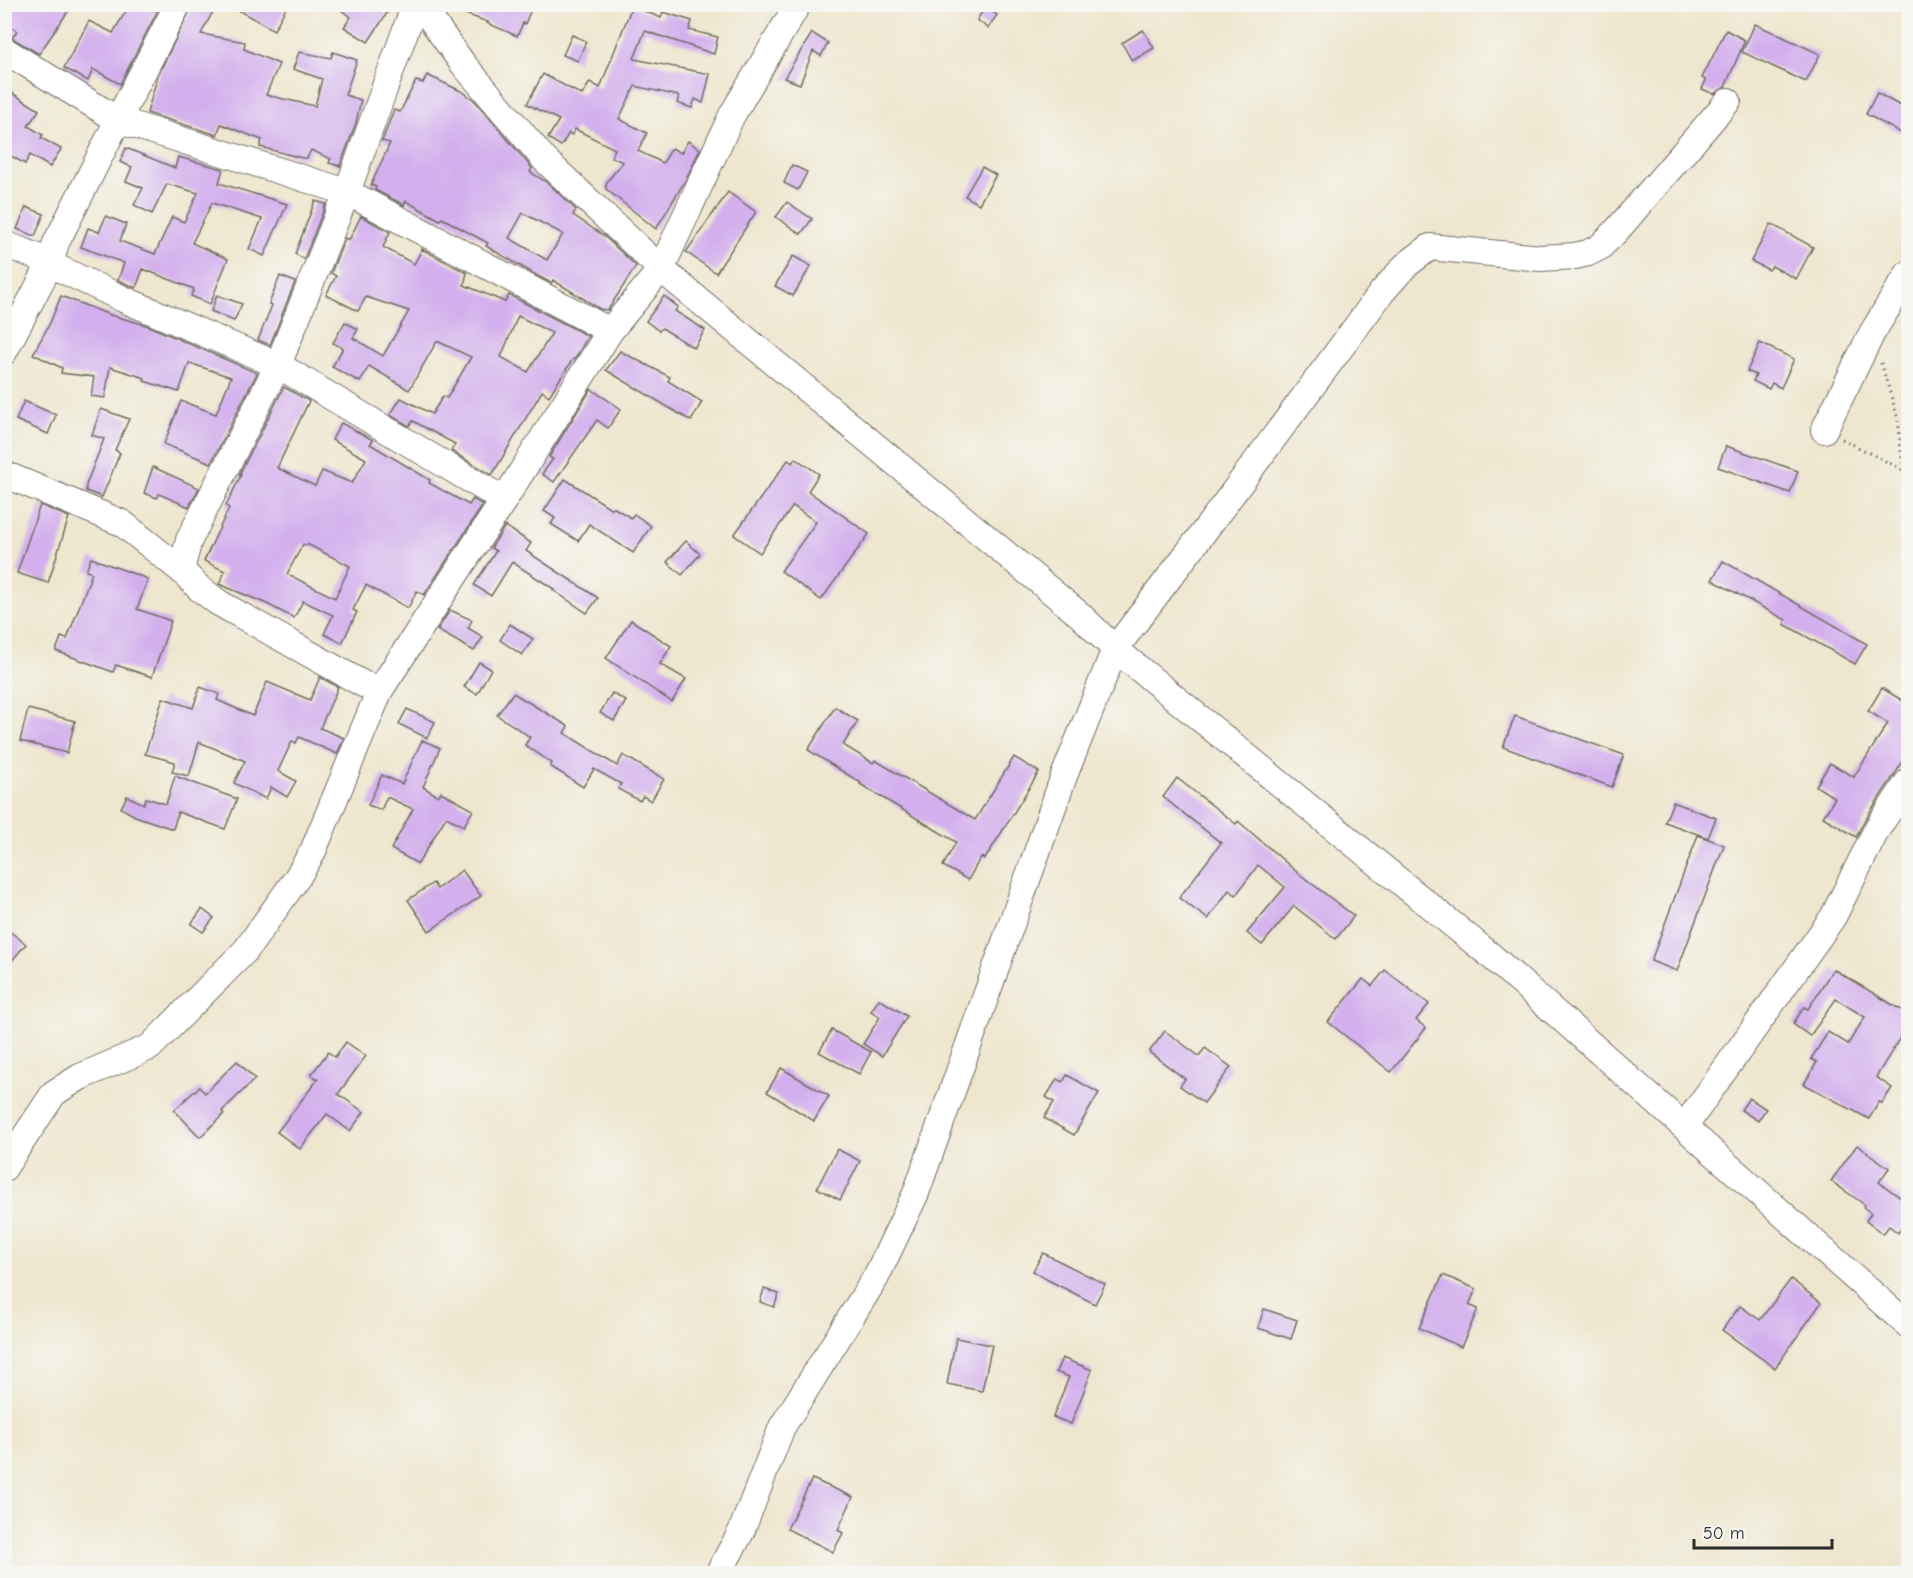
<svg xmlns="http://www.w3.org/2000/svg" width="1913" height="1578" viewBox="0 0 1913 1578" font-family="'Comic Neue',sans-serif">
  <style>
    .building { fill: #d3b0ed; fill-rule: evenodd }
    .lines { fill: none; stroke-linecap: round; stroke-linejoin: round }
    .minor-casing { stroke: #6f6c64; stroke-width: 28 }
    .path { stroke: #6f6c64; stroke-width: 3; stroke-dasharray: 1.5 4.5; stroke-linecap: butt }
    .minor { stroke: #fff; stroke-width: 26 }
  </style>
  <rect width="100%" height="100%" fill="#f6f6f2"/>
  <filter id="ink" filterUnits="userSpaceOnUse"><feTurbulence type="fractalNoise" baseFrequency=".0167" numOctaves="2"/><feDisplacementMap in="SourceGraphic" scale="12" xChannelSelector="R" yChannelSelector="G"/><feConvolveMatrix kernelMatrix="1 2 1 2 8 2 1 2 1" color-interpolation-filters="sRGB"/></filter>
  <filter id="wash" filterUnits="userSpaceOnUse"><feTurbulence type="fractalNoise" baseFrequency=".008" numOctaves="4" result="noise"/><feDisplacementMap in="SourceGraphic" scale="24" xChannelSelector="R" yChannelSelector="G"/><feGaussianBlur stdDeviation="1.35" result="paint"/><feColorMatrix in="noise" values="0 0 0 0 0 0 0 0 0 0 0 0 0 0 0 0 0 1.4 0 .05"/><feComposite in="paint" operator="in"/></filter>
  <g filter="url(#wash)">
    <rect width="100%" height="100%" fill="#eee6ce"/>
    <g id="blocks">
      <!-- building -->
      <g class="building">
        <polygon points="4,4 73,4 39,54 12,38 17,31 4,21"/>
        <polygon points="130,4 161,4 120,84 93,69 88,81 64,68 89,21 113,33"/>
        <polygon points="193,4 217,4 201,34 245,42 244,49 279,64 266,95 315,106 322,79 293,69 299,52 331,58 333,52 357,60 345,95 361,100 356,123 340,166 329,163 331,159 311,150 307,158 302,158 260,147 262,140 221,124 217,135 147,113 158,75"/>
        <polygon points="227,4 288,4 274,30"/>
        <polygon points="332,4 393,4 368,42 344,27 351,17"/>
        <polygon points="445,4 533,4 525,24 523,23 517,36 487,23 488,22 445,7"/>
        <polygon points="632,6 661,18 663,12 692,21 689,30 718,37 714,54 645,31 634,59 710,74 703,103 695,99 692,108 677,103 679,96 635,86 619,119 647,133 638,151 663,163 672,148 681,153 688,141 700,149 685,181 656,229 606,189 606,183 623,162 611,157 615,149 575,129 572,135 569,133 561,146 548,138 559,120 527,104 543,74 582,95 590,82 600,88"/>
        <polygon points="985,7 997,15 988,28 977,20"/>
        <polygon points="1755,24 1820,54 1806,82 1742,52"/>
        <polygon points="1143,30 1154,48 1132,61 1122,43"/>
        <polygon points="1726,30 1745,40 1725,87 1714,94 1702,89 1706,80 1702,78"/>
        <polygon points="812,33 828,43 821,56 813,51 800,84 784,78"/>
        <polygon points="572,35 586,41 578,61 563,55"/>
        <path d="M427,75L463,92L474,100L532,168L530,172L548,183L576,210L573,215L604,236L636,266L608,310L600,309L553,280L551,283L536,275L486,246L488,243L442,218L440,220L406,201L404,205L375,190L376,187L371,185L390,143L382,141L394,110L400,112L416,81L423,83ZM523,213L563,234L547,260L509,238Z"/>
        <polygon points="4,88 39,110 28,126 43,135 41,138 61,149 50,167 30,155 25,164 4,152"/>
        <polygon points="1877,93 1908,110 1908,137 1866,114"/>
        <polygon points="126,148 175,168 178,157 223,169 219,183 287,204 264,256 249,249 262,219 212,203 192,243 228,259 210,304 191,296 194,289 143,269 136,288 129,285 118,280 124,263 81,247 88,228 99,232 106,216 126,224 120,241 155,254 172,217 184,222 198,193 167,184 152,214 134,205 143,188 126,181 132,167 120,162"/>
        <polygon points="792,165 807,172 798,190 784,183"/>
        <polygon points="982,167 996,175 979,204 965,196"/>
        <polygon points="728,192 756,212 716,273 686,252"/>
        <polygon points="315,201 326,204 304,259 295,254"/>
        <polygon points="787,202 812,219 801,234 776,217"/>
        <polygon points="26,207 44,214 35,236 17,229"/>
        <path d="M361,216L390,232L383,247L414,264L422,249L467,273L464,285L505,302L509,295L588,336L575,359H573L549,396L542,391L492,475L451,451L455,444L413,421L409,426L390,415L401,398L432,414L443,396L447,398L471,357L437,341L409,390L369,366L360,382L332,367L343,348L333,343L345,322L358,329L353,338L383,356L409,311L366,297L358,311L326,295L336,276L331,273L345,238L349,240ZM518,316L552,333L528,372L501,357Z"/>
        <polygon points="1771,224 1813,247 1796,279 1772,266 1769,270 1751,261"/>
        <polygon points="793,256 811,266 793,296 775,286"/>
        <polygon points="280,276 295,282 270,345 258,340 272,305 269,304"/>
        <polygon points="217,295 242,304 234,321 211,311"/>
        <polygon points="61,296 110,315 146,325 257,373 211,463 164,444 181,401 216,414 231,377 189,363 179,392 144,381 145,378 110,367 105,398 91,396 94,377 61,373 62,368 33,354 50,323"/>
        <polygon points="664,296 678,307 675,311 705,330 694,348 662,328 659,331 646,321"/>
        <polygon points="1760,343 1794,359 1781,388 1772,383 1769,389 1753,381 1756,375 1747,371"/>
        <polygon points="620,351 670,377 668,381 702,402 691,421 606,370"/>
        <path d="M284,387L309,401L277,468L315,486L322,471L352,483L366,459L332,440L341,423L373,440L370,444L430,480L429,483L469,505L473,499L483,505L424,595L417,591L408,608L366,585L353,610L357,612L342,643L324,634L333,615L303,601L294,618L267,604L219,584L225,571L204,561L229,508L226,506L241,475H239ZM303,544L306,546L307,544L350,566L335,598L287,574Z"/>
        <polygon points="591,389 621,409 608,428 597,420 554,482 542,474 553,459 549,457"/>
        <polygon points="24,401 56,415 48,434 16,420"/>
        <polygon points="101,409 129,419 115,450 120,453 102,497 86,491 86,485 104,439 92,435"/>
        <polygon points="1726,446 1798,471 1790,493 1718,467"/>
        <polygon points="795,458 819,474 808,491 869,534 821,600 781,571 816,522 793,506 760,553 734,535 788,460 792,463"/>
        <polygon points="153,467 199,488 189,507 159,494 157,498 144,493"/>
        <polygon points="565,479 612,509 613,507 631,518 634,514 651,526 633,553 589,524 578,541 551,524 555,518 544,511"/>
        <polygon points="40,505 69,517 48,583 17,573"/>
        <polygon points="505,526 531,543 526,551 598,598 587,613 553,590 554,589 512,562 491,596 474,585 496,551 491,548"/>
        <polygon points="686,541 700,554 682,575 667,562"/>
        <polygon points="91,558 148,579 137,609 171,621 152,677 116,665 113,672 56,651 61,637 67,639 92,573 86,571"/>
        <polygon points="1723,561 1867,644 1855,664 1784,624 1786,620 1712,580"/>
        <polygon points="450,610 472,620 468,628 483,637 474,651 437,630"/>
        <polygon points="631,620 671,646 660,664 686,679 672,702 606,658"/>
        <polygon points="510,624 533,639 522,655 500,640"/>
        <polygon points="479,662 491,669 477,694 464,687"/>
        <polygon points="320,677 338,687 320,728 344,738 337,754 299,737 296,743 292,741 278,771 296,781 287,797 271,787 266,799 234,783 245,761 199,742 189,776 172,772 175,762 145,754 163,698 193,708 200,687 219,694 217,700 253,716 267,682 310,700"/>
        <polygon points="1882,688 1908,704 1908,754 1864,821 1856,837 1823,817 1835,798 1816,786 1830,763 1854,777 1888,723 1868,711"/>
        <polygon points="513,693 568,726 564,733 617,766 623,755 664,779 651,801 643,796 640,801 618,789 621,784 594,769 583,787 550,766 552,763 525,745 530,737 497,715"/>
        <polygon points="612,693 626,701 614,721 600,713"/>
        <polygon points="835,707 858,721 843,745 873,763 875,760 975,820 1014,757 1039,772 985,859 981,857 968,880 943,866 956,842 860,784 861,783 808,750"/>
        <polygon points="28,709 75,721 67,753 20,741"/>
        <polygon points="407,709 435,722 427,738 399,724"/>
        <polygon points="1515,716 1624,755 1612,787 1503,747"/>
        <polygon points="422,740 440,748 423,787 438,796 441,792 473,810 464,826 446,817 418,864 391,849 413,809 387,797 381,810 368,805 382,775 402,784"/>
        <polygon points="175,776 237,799 225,829 178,812 173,829 135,816 121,808 127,796 144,804 146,798 166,804"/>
        <polygon points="1177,778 1236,824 1238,821 1298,873 1354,916 1336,939 1294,906 1262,945 1247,933 1285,887 1258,865 1236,895 1229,890 1208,919 1179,898 1221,843 1163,797"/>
        <polygon points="1673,802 1716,818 1708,838 1665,822"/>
        <polygon points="1698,835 1724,845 1677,971 1651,961"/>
        <polygon points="462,870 481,896 429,931 408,900 433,883 437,889"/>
        <polygon points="202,909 214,918 203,932 191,924"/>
        <polygon points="4,927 26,944 4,970"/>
        <polygon points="1833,969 1908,1014 1908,1025 1876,1077 1892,1088 1882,1103 1879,1102 1869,1119 1804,1084 1817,1062 1811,1059 1828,1032 1848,1044 1865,1017 1836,999 1810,1036 1793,1024 1804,1007 1808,1009"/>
        <polygon points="1385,970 1429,1004 1416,1020 1426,1028 1391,1072 1328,1022 1363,979 1372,986"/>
        <polygon points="879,999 907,1016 882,1056 863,1044 880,1017 871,1011"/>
        <polygon points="832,1030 871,1052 859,1074 819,1052"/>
        <polygon points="1165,1031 1199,1056 1205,1048 1231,1067 1204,1103 1180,1086 1185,1079 1149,1052"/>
        <polygon points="346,1042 366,1056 338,1094 364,1112 350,1131 327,1114 300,1149 277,1132 318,1079 311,1075 328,1052 335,1057"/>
        <polygon points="237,1061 255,1079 222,1111 224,1114 200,1137 174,1110 199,1087 205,1093"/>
        <polygon points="781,1068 829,1096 814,1121 767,1092"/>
        <polygon points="1067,1075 1099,1093 1074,1135 1044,1118 1054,1102 1046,1097 1057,1079 1063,1082"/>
        <polygon points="1749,1098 1766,1109 1758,1121 1741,1110"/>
        <polygon points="1857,1145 1889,1168 1879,1182 1908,1203 1908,1218 1898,1233 1889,1226 1883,1234 1866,1221 1871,1213 1863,1207 1865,1205 1831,1181"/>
        <polygon points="837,1149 860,1161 840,1200 817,1188"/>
        <polygon points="1043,1253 1105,1284 1095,1304 1048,1280 1033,1271"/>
        <polygon points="1443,1275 1476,1289 1469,1305 1478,1309 1461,1347 1419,1328"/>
        <polygon points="1791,1279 1821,1303 1775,1368 1722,1330 1740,1306 1760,1320"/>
        <polygon points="764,1289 779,1294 774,1307 760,1302"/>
        <polygon points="1264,1309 1297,1320 1291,1339 1258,1328"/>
        <polygon points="956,1338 992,1345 982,1391 947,1384"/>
        <polygon points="1062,1358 1092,1370 1071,1424 1053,1417 1069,1377 1056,1372"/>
        <polygon points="812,1479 853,1497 838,1530 843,1533 833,1552 787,1529"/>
      </g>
    </g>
  </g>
  <g filter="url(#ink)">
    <use href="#blocks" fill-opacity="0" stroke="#6f6c64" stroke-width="1.5"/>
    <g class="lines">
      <defs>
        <g id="minor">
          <polyline points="178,4 118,120 347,192 415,4"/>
          <polyline points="420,4 463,64 545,160 661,269 1080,615 1115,649 1490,955 1908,1325"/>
          <polyline points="4,50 118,120 56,243 50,264 4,352"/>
          <polyline points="4,244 51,262"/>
          <polyline points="50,264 123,299 278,365 504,500"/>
          <polyline points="1824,430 1872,333 1908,274"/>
          <polyline points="4,474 122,523 181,570 199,588 219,603 363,684 380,690"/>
          <polyline points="181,570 189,540 278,365 347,192 610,331"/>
          <polyline points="1685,1126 1833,917 1877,829 1908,782"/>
          <polyline points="4,1168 54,1093 80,1077 150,1047 246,950 297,878 313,851 380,690 504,500 610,331 661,269 732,115 798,4"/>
          <polyline points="718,1574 741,1532 782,1427 876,1277 916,1193 1064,776 1115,649 1200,537 1382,292 1405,266 1430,247 1541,258 1575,256 1588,253 1600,247 1617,230 1728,101"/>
        </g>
      </defs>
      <!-- minor casing -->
      <use href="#minor" class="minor-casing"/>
      <!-- path -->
      <g class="path">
        <polyline points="1881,363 1898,419 1902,461 1908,473"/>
        <polyline points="1842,439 1905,471"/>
      </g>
      <!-- minor -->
      <use href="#minor" class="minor"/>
    </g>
  </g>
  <!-- margin -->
  <rect width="1913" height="1578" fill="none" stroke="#f6f6f2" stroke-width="24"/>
  <!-- scale -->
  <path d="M1694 1539v9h138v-9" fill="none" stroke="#2b2b2b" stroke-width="3"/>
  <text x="1703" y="1539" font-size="18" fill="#2b2b2b" stroke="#f6f6f2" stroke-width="4.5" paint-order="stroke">50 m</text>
</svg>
